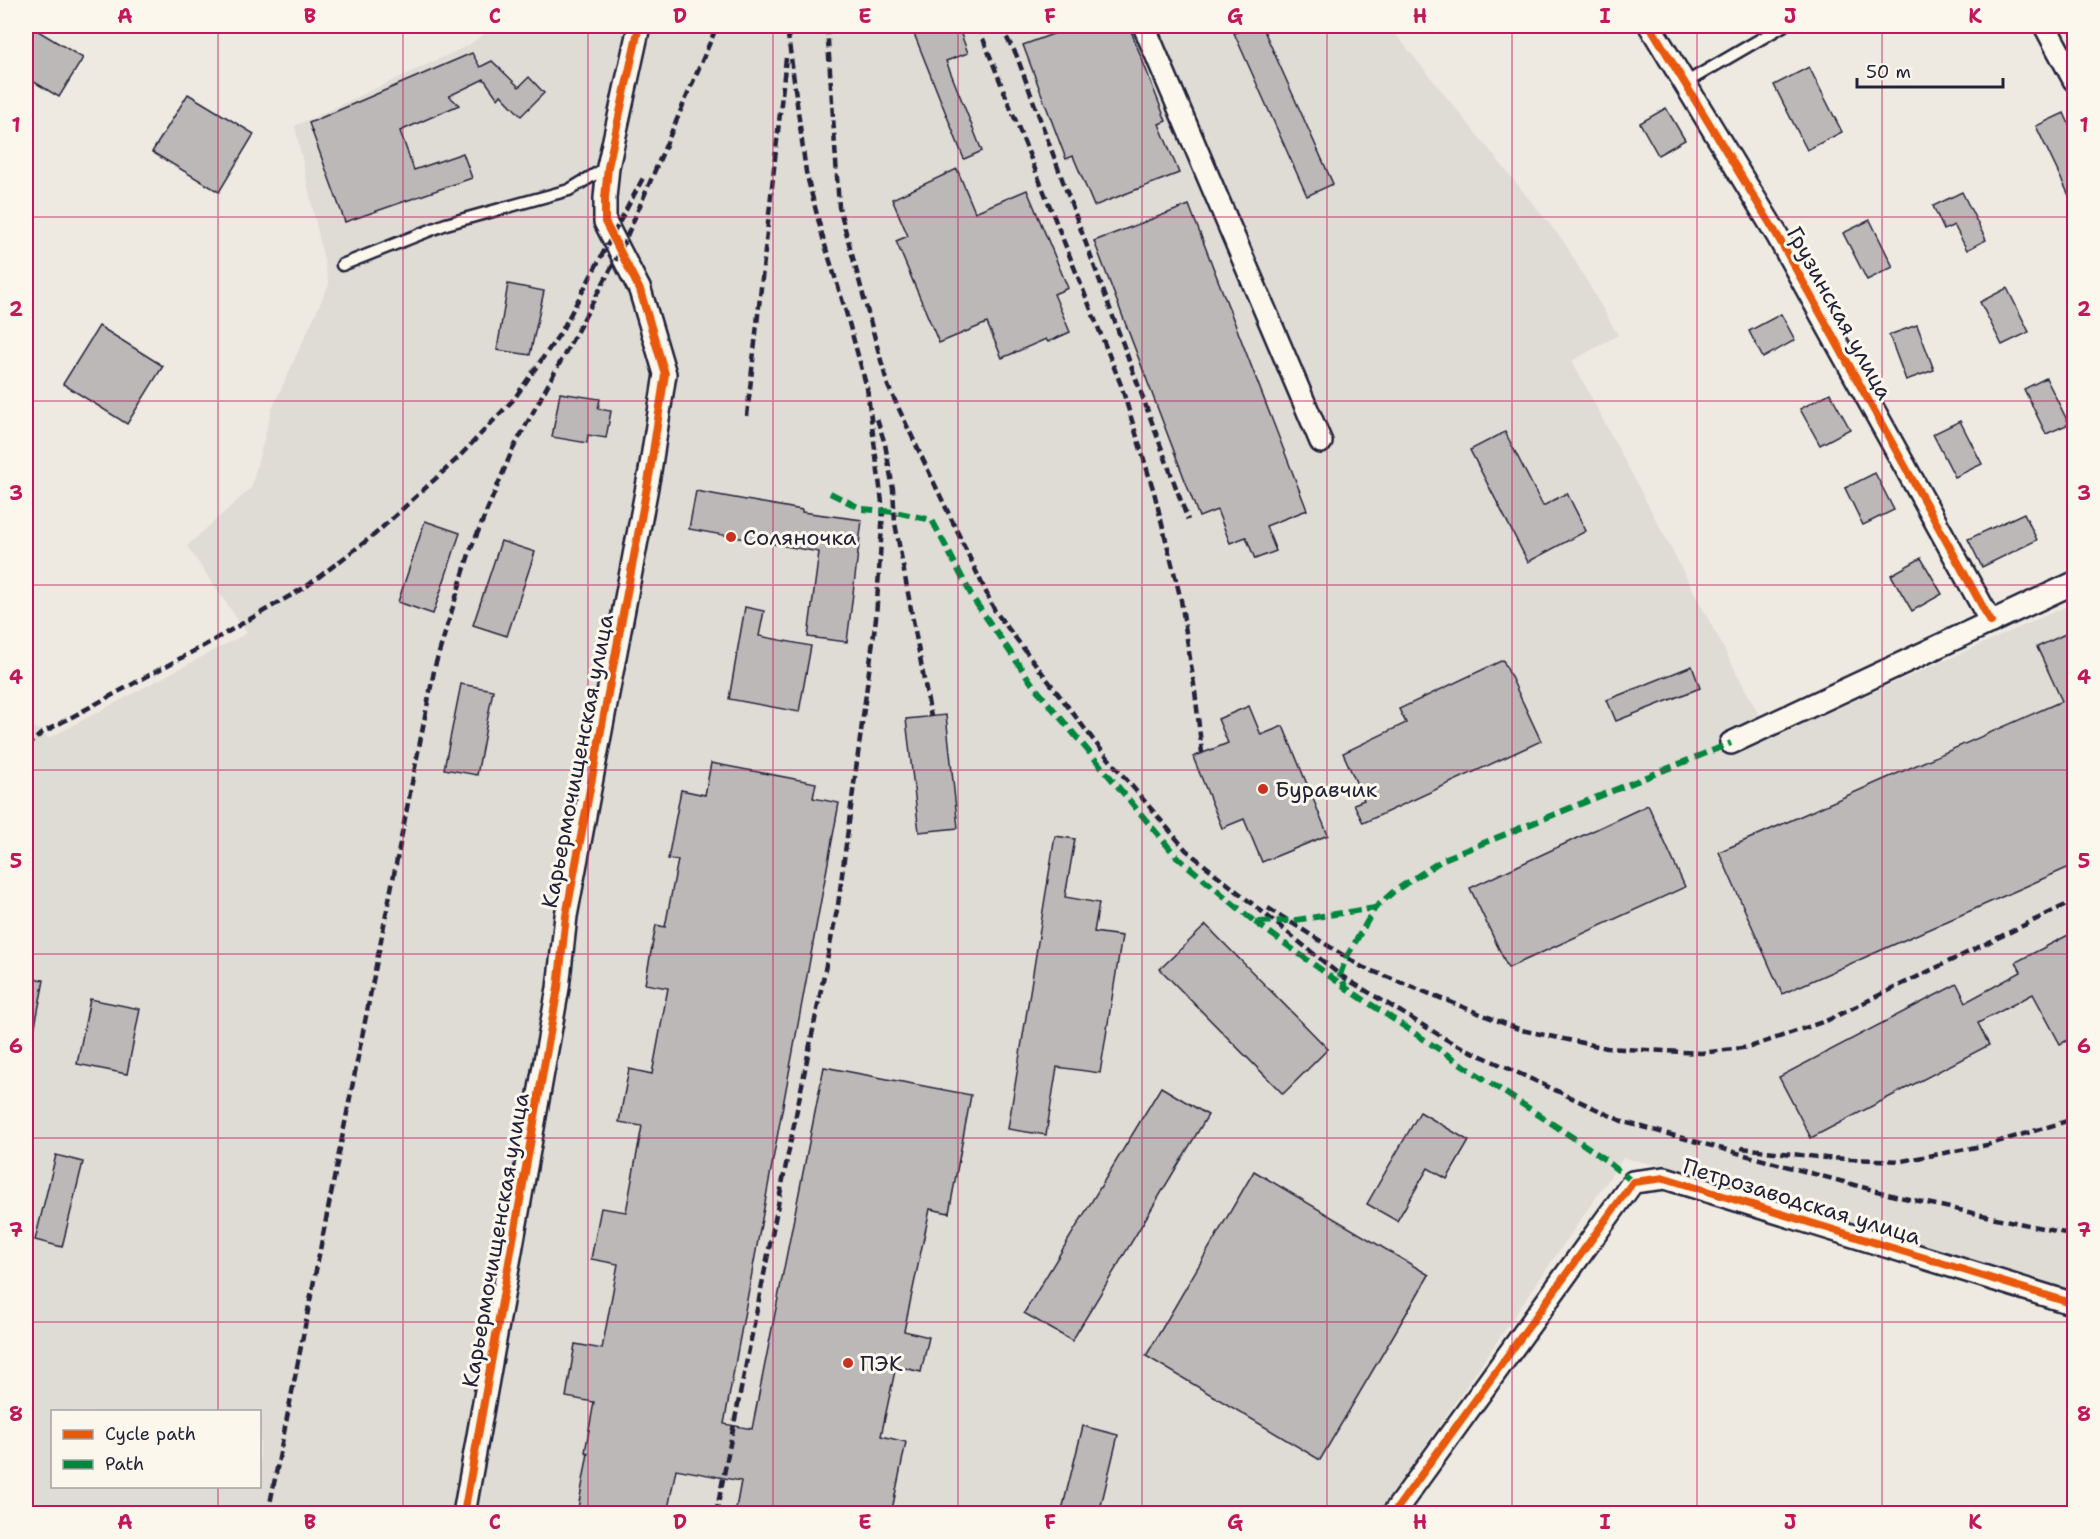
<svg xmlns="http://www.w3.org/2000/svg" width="2100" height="1539" viewBox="0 0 2100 1539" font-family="'Shantell Sans',sans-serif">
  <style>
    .built { fill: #dfdbd5; fill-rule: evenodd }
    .building { fill: #bcb8b8; stroke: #22223b; stroke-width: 1.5 }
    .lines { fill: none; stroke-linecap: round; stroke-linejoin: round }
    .service-casing { stroke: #22223b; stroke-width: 15 }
    .minor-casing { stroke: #22223b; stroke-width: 26 }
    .service { stroke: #fbf7ec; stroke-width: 10 }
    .minor { stroke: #fbf7ec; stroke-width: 21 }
    .rail { stroke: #22223b; stroke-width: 4.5; stroke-dasharray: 9 4.5; stroke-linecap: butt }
    .quiet { stroke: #00873e; stroke-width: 6; stroke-dasharray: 12 6; stroke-linecap: butt }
    .cycleway-casing { stroke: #fbf7ec; stroke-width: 11 }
    .cycleway { stroke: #e8590c; stroke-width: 8 }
    .grid { fill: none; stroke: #c2185b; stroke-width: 1.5; stroke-opacity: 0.55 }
    .poi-dot { fill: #c8321e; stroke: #fbf7ec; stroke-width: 2 }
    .labels { text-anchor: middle; stroke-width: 6; stroke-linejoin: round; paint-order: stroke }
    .street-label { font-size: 22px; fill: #22223b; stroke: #fbf7ec }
    .poi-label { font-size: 22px; fill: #22223b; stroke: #fbf7ec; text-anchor: start }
    .neatline { fill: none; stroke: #c2185b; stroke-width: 2 }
    .grid-label { font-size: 20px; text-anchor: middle; font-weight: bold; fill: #c2185b }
  </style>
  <rect width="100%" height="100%" fill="#eeeae2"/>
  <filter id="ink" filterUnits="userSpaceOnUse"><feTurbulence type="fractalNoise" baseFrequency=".0167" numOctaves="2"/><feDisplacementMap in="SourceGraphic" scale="12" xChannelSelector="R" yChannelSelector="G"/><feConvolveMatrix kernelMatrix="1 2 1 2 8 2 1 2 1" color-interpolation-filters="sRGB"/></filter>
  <g filter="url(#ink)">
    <!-- built -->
    <path class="built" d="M495,26H1389L1564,242L1618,335L1572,361L1761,719L1775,736L2074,603V1297L1713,1176L1623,1158L1379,1513H26V721L49,738L247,633L187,546L251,488L272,409L329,284L295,126L469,45ZM52,1412H260V1486H52Z"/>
    <!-- building -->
    <g class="building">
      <polygon points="26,26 30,26 83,58 59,97 26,77"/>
      <polygon points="911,26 958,26 968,53 946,61 982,151 964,159"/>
      <polygon points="1075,26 1129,26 1166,121 1159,124 1179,173 1094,206 1073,156 1066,159 1023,45"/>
      <polygon points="1250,26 1262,26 1333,184 1307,196 1234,33"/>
      <polygon points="472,53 480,67 492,61 519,87 529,77 544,93 521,116 501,95 498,99 484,79 449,96 459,105 400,131 414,170 463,153 472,178 345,222 309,123"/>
      <polygon points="1809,67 1842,132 1807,150 1774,85"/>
      <polygon points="188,94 254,134 219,192 152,152"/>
      <polygon points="1666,108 1685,140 1658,155 1640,123"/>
      <polygon points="2064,113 2074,135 2074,206 2036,126"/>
      <polygon points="957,169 975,212 1027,190 1068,288 1054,294 1070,332 1048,342 1046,339 1002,358 987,323 939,343 896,241 908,236 892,199"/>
      <polygon points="1962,192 1986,240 1967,250 1954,225 1944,230 1933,206"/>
      <polygon points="1189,205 1307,510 1266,526 1276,551 1255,559 1246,537 1230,543 1217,510 1199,517 1094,241"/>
      <polygon points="1870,220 1893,267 1867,280 1843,233"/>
      <polygon points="508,284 544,291 530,355 497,350"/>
      <polygon points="2007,288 2029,332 2002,345 1980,302"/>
      <polygon points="1781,314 1795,340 1763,358 1749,331"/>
      <polygon points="1917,325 1934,370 1906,380 1889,335"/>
      <polygon points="99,326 163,366 127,424 63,384"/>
      <polygon points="2046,378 2069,424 2046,434 2024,389"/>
      <polygon points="560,393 600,399 598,409 611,411 606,438 588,435 587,443 552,437"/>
      <polygon points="1830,393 1850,429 1820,445 1800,409"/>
      <polygon points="1960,421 1982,464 1955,477 1933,434"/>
      <polygon points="1505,432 1543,506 1567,493 1586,531 1528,562 1470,450"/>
      <polygon points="1875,473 1894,510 1863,525 1845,488"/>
      <polygon points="696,491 802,510 802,512 862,520 847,642 808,637 819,552 689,529"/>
      <polygon points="2024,513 2037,540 1982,567 1968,539"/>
      <polygon points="425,521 460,533 433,614 398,602"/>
      <polygon points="501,541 535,552 507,636 473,625"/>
      <polygon points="1921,558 1942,594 1912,611 1891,575"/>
      <polygon points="745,607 764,611 759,636 811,646 799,712 729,699"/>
      <polygon points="2074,630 2074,865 1782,994 1719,852 2062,701 2037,647"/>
      <polygon points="1503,660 1541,741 1363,823 1354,804 1364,800 1343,753 1406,723 1399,709"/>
      <polygon points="1692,666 1700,688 1616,721 1607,700"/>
      <polygon points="461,684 493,690 477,775 444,769"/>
      <polygon points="1249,706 1261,735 1283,726 1328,835 1262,862 1244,819 1222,828 1193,757 1228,743 1218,719"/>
      <polygon points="946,715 958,828 919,832 906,719"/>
      <polygon points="711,763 816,783 813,798 839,803 724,1424 752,1429 824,1067 971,1095 949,1213 930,1209 904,1331 929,1337 921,1372 896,1366 881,1436 906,1442 892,1510 874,1506 872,1514 735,1514 741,1481 676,1469 667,1514 577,1514 588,1453 585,1452 594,1402 566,1397 575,1344 602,1349 618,1264 591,1259 601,1208 626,1212 642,1126 619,1122 629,1069 652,1074 668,988 645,984 656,925 665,927 678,860 668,859 681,790 705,795"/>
      <polygon points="1648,805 1685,887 1508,968 1470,888"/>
      <polygon points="1055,836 1075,839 1065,897 1099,903 1094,932 1122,936 1100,1073 1057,1067 1046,1135 1008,1129"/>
      <polygon points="1206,925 1328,1049 1283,1094 1160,969"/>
      <polygon points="2074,932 2074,1037 2060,1044 2033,994 1978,1023 1989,1045 1811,1138 1779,1077 1957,984 1966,1002 2021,972 2016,962"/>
      <polygon points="26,977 44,980 33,1036 26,1035"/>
      <polygon points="90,999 140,1009 127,1074 77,1064"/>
      <polygon points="1161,1087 1208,1115 1072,1341 1024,1313"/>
      <polygon points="1420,1112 1469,1141 1447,1179 1428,1168 1397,1221 1367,1204"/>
      <polygon points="56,1155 83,1162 62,1247 35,1240"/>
      <polygon points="1254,1171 1429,1275 1320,1460 1146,1356"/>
      <polygon points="1083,1426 1118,1435 1099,1514 1061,1514"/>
    </g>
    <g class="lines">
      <defs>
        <g id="service">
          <polyline points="1685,83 1783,26"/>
          <polyline points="342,265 446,224 569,190 607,167"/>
        </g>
        <g id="minor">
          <polyline points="1144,26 1321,442"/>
          <polyline points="1650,26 1777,235 1991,622"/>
          <polyline points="2045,26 2074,80"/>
          <polyline points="1731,743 2074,583"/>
          <polyline points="464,1514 558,988 566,916 650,471 665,374 640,290 605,222 605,198 608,167 639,26"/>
          <polyline points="1393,1514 1633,1182 1665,1178 2074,1304"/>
        </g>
      </defs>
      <!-- service casing -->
      <use href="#service" class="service-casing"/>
      <!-- minor casing -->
      <use href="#minor" class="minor-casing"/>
      <!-- service -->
      <use href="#service" class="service"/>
      <!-- minor -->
      <use href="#minor" class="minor"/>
      <!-- rail -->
      <g class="rail">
        <polyline points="827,26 839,207 888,386 995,611 1098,746 1186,850 1340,975 1449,1041 1624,1122 1895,1196 2074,1235"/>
        <polyline points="978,26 1121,385 1154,492 1181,600 1195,691 1202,753"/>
        <polyline points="1000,26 1016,54 1188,520"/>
        <polyline points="747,416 786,58"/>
        <polyline points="877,419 885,444 893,489 895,523 931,717"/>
        <polyline points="26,747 42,733 205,645 307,586 374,535 457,459 514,399 561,332 643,178"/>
        <polyline points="1268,908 1362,967 1521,1030 1607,1048 1701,1053 1750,1047 1828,1020 2074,901"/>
        <polyline points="1741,1148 1826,1158 1902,1161 1987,1145 2074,1119"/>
        <polyline points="268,1514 435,666 470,551 512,451 620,252 717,26"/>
        <polyline points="716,1514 838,905 876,618 883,510 867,388 846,312 824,242 806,172 788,35 789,26"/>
      </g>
      <!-- quiet -->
      <g class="quiet">
        <polyline points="830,493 862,509 895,512 932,520 974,600 1033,685 1176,856 1255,922 1289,921 1375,908"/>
        <polyline points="1255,922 1345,987"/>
        <polyline points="1633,1182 1595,1152 1346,988 1340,975 1346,958 1375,908 1393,892 1444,859 1731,743"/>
      </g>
      <defs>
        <g id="cycleway">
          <polyline points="1650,26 1777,235 1991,622"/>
          <polyline points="464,1514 558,988 566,916 650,471 665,374 640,290 605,222 605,198 608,167 639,26"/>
          <polyline points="1393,1514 1633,1182 1665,1178 2074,1304"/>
        </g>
      </defs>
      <!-- cycleway casing -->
      <use href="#cycleway" class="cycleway-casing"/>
      <!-- cycleway -->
      <use href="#cycleway" class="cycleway"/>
    </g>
  </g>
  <!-- grid -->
  <path class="grid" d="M218,26V1412M403,26V1514M588,26V1514M773,26V1514M958,26V1514M1142,26V1514M1327,26V1514M1512,26V1514M1697,26V1514M1882,26V1514M26,217H2074M26,401H2074M26,585H2074M26,770H2074M26,954H2074M26,1138H2074M26,1322H2074M218,1486V1514"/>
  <!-- markers -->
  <g class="poi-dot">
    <circle cx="731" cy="537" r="6"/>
    <circle cx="1263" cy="789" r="6"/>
    <circle cx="848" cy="1363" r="6"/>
  </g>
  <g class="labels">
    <!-- street labels -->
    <g class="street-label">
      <text transform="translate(1840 313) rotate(61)" y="8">Грузинская улица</text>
      <text transform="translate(577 761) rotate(-79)" y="8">Карьермочищенская улица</text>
      <text transform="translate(1802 1201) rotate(17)" y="8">Петрозаводская улица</text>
      <text transform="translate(495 1240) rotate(-80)" y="8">Карьермочищенская улица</text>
    </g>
    <!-- poi labels -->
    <g class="poi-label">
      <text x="743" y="545">Соляночка</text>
      <text x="1275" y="797">Буравчик</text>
      <text x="860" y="1371">ПЭК</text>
    </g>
  </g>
  <!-- margin -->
  <rect width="2100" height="1539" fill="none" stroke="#fbf7ec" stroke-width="66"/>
  <!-- legend -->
  <rect x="51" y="1410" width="210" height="78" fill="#fbf7ec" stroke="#a4a2a5" stroke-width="1.5"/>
  <rect x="63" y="1430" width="30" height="9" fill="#e8590c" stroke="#a4a2a5" stroke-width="1.5"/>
  <text x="105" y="1440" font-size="18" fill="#22223b">Cycle path</text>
  <rect x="63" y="1460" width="30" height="9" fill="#00873e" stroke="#a4a2a5" stroke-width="1.5"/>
  <text x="105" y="1470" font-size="18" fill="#22223b">Path</text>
  <!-- scale -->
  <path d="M1857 78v9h146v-9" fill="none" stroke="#22223b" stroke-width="3"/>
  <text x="1866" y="78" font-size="18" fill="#22223b" stroke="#fbf7ec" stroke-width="4.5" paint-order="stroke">50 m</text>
  <rect x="33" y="33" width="2034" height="1473" class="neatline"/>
  <g class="grid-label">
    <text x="125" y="23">A</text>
    <text x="310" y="23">B</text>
    <text x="495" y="23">C</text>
    <text x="680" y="23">D</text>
    <text x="865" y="23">E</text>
    <text x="1050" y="23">F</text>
    <text x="1235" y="23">G</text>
    <text x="1420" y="23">H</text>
    <text x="1605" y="23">I</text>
    <text x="1790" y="23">J</text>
    <text x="1975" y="23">K</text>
    <text x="16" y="132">1</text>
    <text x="2084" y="132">1</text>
    <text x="16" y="316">2</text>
    <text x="2084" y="316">2</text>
    <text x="16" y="500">3</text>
    <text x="2084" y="500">3</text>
    <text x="16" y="684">4</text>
    <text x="2084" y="684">4</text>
    <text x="16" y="868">5</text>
    <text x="2084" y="868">5</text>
    <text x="16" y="1053">6</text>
    <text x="2084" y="1053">6</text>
    <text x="16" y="1237">7</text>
    <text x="2084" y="1237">7</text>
    <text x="16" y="1421">8</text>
    <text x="2084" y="1421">8</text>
    <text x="125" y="1529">A</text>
    <text x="310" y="1529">B</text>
    <text x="495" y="1529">C</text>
    <text x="680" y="1529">D</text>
    <text x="865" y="1529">E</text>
    <text x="1050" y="1529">F</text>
    <text x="1235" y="1529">G</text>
    <text x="1420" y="1529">H</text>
    <text x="1605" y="1529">I</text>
    <text x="1790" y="1529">J</text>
    <text x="1975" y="1529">K</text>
  </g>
</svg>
